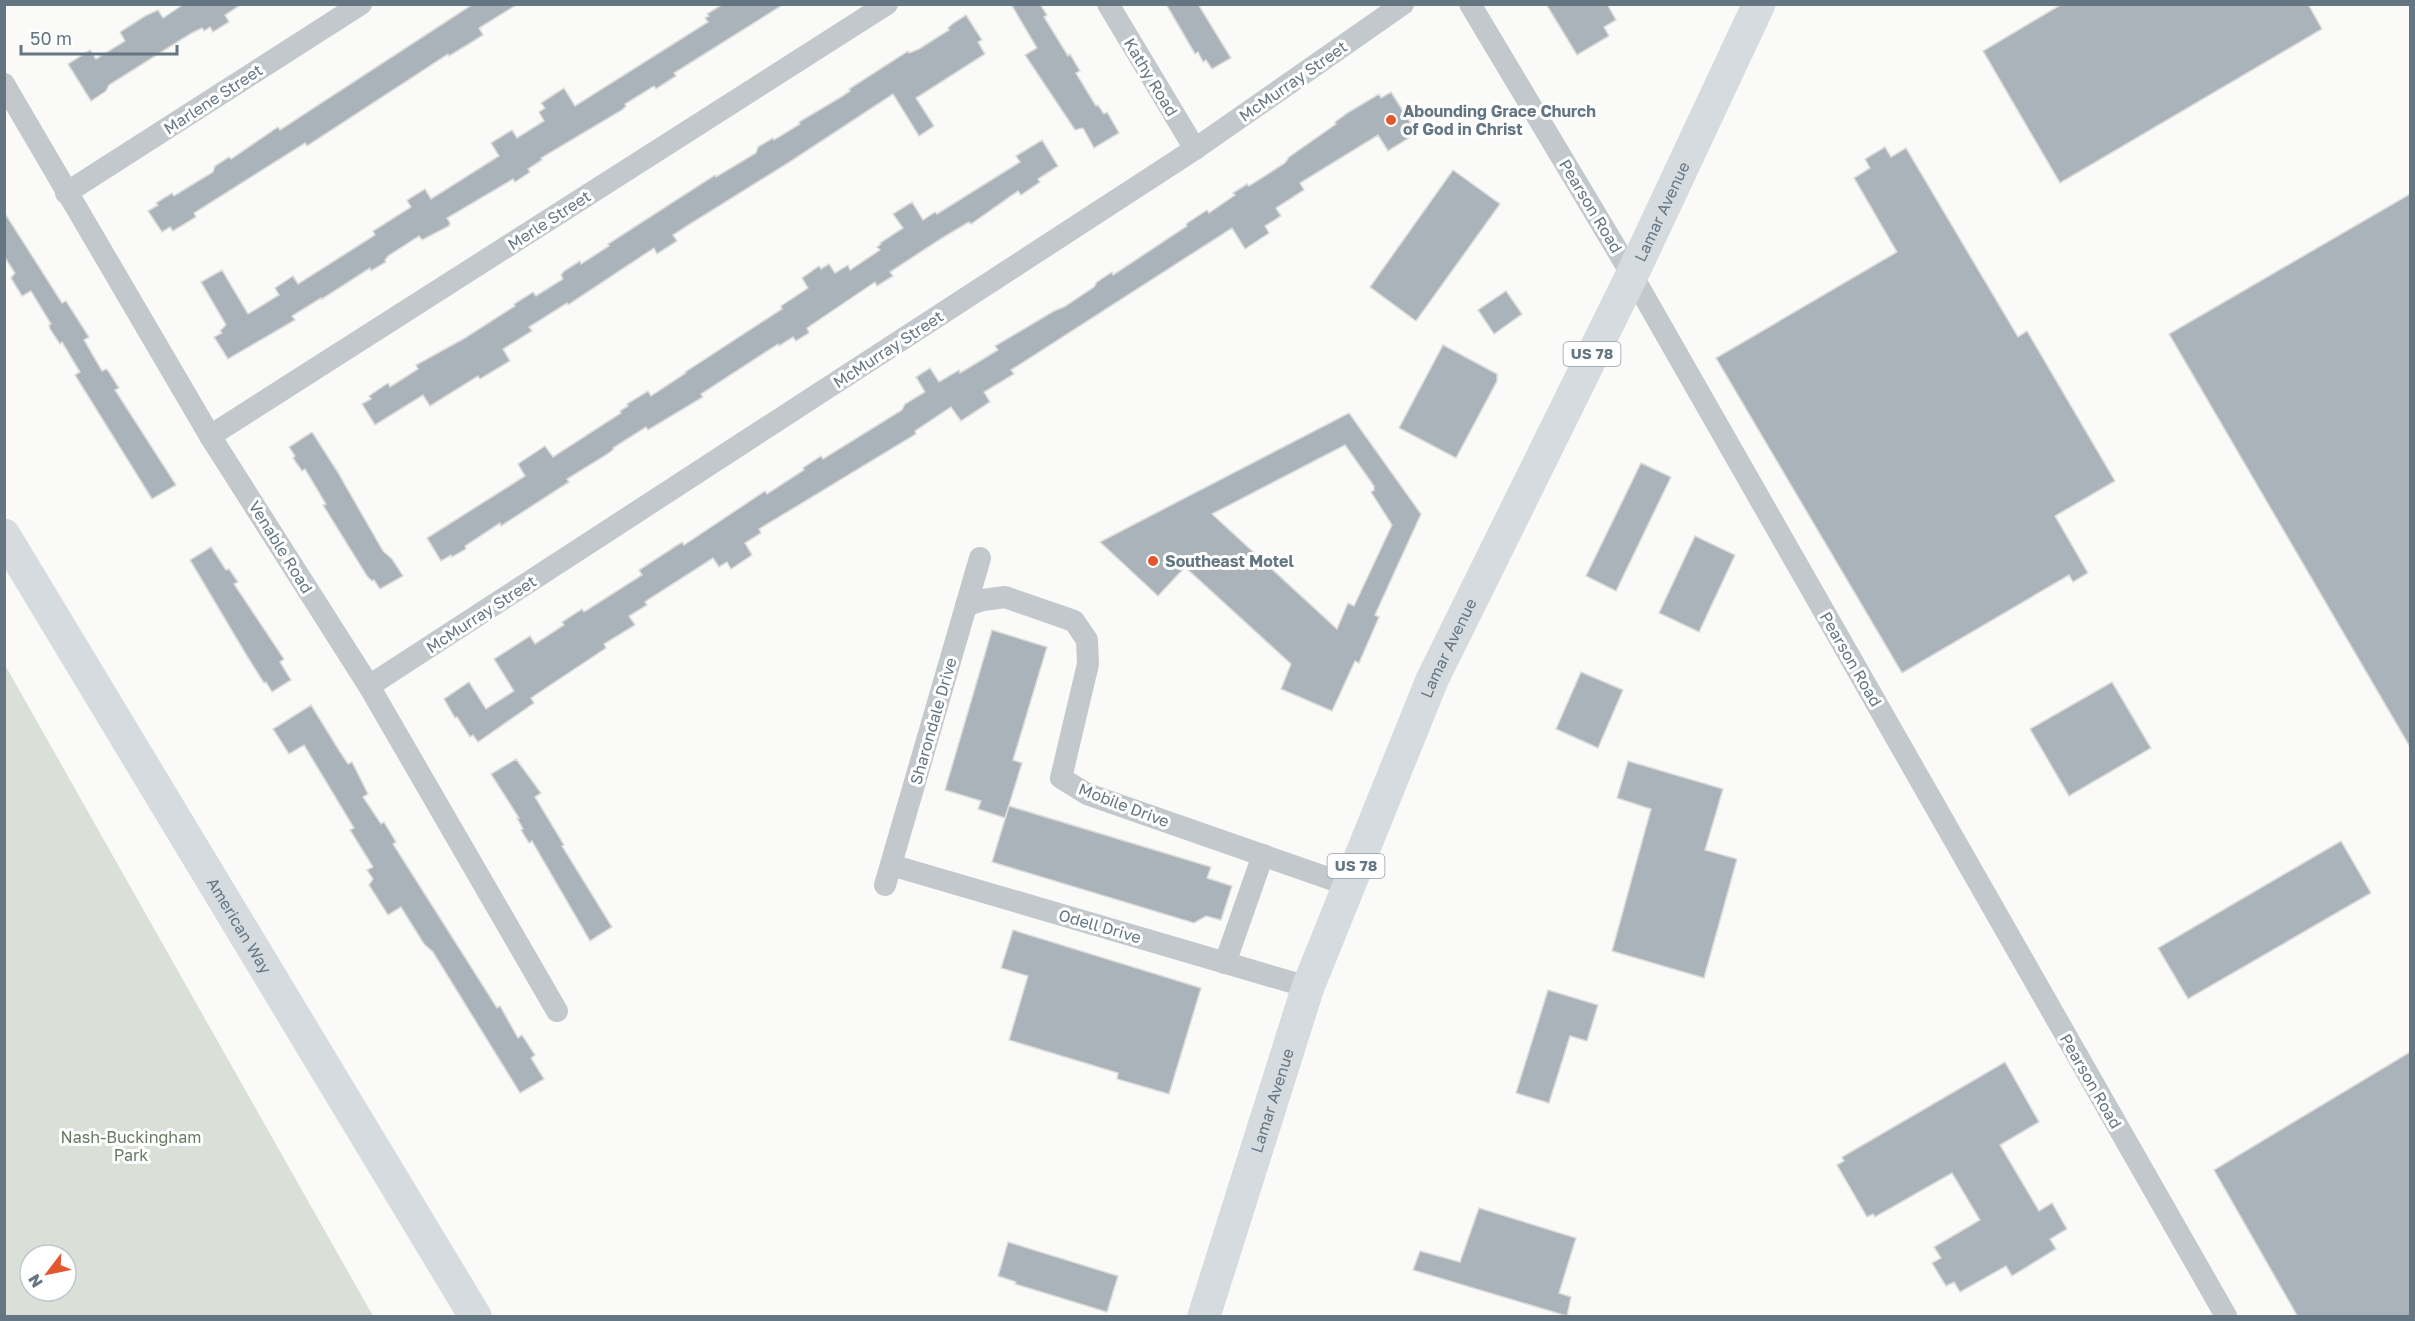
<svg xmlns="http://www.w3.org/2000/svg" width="2415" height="1321" viewBox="0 0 2415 1321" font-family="'Golos Text',sans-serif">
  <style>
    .green { fill: #dadfd7; fill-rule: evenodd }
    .building { fill: #aab3b9; stroke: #dcdcda; stroke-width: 1.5; fill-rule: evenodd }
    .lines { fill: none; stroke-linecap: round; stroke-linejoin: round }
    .minor { stroke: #c3c8cc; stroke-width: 22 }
    .secondary { stroke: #d6dbdf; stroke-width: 33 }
    .trunk { stroke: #d6dbdf; stroke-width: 33 }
    .poi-dot { fill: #e4572e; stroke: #fff; stroke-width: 2 }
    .labels { text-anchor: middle; stroke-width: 6; stroke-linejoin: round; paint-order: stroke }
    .shield { fill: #fff; stroke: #939fa8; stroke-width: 1.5 }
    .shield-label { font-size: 15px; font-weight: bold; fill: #657683 }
    .street-label { font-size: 16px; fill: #657683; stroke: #fff }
    .poi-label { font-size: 16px; font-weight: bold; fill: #657683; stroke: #fff; text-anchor: start }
    .park-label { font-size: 16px; fill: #687a64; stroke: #fff }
  </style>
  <rect width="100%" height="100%" fill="#fafaf8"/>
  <!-- green -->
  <path class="green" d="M4,665H5L373,1316H5ZM30,1255H66V1291H30Z"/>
  <!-- building -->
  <g class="building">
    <polygon points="184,4 242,4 225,15 229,22 213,32 210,27 204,31 202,28 190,34 109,85 106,91 91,101 68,64 90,50 96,59 125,41 120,32 145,16 158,10 163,18"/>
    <polygon points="473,4 518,4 479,28 483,35 472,42 449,56 448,54 307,146 305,143 194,213 196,217 173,231 170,227 162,232 148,211 158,205 156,203 172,193 174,196 185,189 213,172 215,166 229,157 231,159 278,127 280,130"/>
    <polygon points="723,4 784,4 674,73 676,76 656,89 654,86 625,104 626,106 622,110 541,158 542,160 528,169 530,172 515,182 513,179 447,218 450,223 449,226 422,240 419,236 388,256 385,260 386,262 371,271 370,268 322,299 321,298 292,316 295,320 228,359 214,337 222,333 220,331 226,325 201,282 222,270 248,314 279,295 275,288 293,276 298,284 375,235 373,231 411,207 407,200 425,189 431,199 499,156 491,143 512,130 517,138 544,121 539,112 545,108 541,103 564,88 575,106 708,22 705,18 709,16 707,14"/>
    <polygon points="1011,4 1040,4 1047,15 1044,17 1068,56 1070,54 1080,71 1076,73 1077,75 1096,106 1098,105 1104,114 1107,112 1119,133 1094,148 1083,128 1075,130 1025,55 1037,48"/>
    <polygon points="1166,4 1198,4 1231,58 1212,69 1206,60 1203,62 1198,52 1195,54"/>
    <polygon points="1546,4 1607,4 1616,20 1604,27 1609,36 1577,55"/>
    <polygon points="2062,4 2308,4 2322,29 2060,183 1983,51"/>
    <polygon points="966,15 982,40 978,42 985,54 916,98 934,126 919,136 893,94 788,163 690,224 673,235 677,241 657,254 654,248 568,305 567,303 529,327 532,331 503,349 510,361 480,379 478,376 430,406 423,395 375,425 362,404 371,399 369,396 388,383 390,387 418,369 416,365 465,338 515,306 514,304 533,292 536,296 563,279 561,275 564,271 580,261 581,264 609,246 608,244 715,175 716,177 756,153 758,147 773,138 774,140 800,124 799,122 841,97 850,91 849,89 908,51 909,53 919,49 949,30 948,28 952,24"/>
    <polygon points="1391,92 1417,133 1388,151 1378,135 1300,183 1304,190 1276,208 1281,216 1265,226 1269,233 1245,249 1232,228 1011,370 1014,374 984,392 990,402 961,421 951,407 915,431 916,434 759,529 761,533 745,543 752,555 731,569 727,562 719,567 713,558 649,599 645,602 647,605 629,616 635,625 604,644 606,648 531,698 534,703 478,742 473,735 470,737 457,717 455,718 444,699 469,682 486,709 514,691 494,659 530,636 535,644 564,625 562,622 582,609 584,612 642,575 639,570 682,542 684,545 765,491 767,494 804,470 803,468 821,456 823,459 902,410 905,404 925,392 916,377 930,368 939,382 959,370 960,373 998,350 995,346 1054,311 1064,307 1094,287 1097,282 1112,272 1113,275 1187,226 1186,224 1207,210 1209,213 1235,195 1233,193 1247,184 1249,186 1285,163 1289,157 1336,124 1335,122 1349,112 1379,94 1381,98"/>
    <polygon points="1042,140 1058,166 1038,179 1040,182 1021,195 1018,191 971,224 969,222 942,238 890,272 893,276 877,286 875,282 807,328 809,333 796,341 793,337 779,346 778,344 701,394 703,397 648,430 646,427 613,448 614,449 606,455 567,479 569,482 501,526 500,523 465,546 466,549 452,557 451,555 441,561 427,538 525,476 518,464 545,446 553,457 621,413 620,411 628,406 627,404 648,391 651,396 686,373 685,372 782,309 781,306 808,288 802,278 819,266 821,269 829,264 835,273 848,265 850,270 880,250 877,247 881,244 880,243 903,228 893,214 912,202 923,220 935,212 937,214 1020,162 1016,156"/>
    <polygon points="1885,147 1891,157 1906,148 2018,337 2027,331 2115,481 2055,516 2088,573 2073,582 2069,575 1902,673 1716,358 1897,252 1854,178 1870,168 1865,159"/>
    <polygon points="1453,170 1500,204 1416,321 1370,287"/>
    <polygon points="2410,194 2410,747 2169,334"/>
    <polygon points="4,212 62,303 66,301 89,337 84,340 102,371 106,369 109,372 119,388 115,390 176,485 152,499 75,375 80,372 62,342 60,344 50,329 49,325 51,324 31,291 22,296 11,278 15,273 4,256"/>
    <polygon points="1506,291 1522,314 1494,334 1478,310"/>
    <polygon points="1443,345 1497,374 1497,381 1456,458 1399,428"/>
    <path d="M1349,413L1421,514L1375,615L1379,617L1359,663L1355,661L1332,711L1281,689L1291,664L1185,567L1158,596L1100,542ZM1345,445L1374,486V490L1371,492L1392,525L1354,606L1348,603L1337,629L1212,514Z"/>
    <polygon points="312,432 337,471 383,551 392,559 403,576 380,589 374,580 372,581 367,576 323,505 326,504 305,469 302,471 293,458 295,456 289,447"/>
    <polygon points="1641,463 1671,477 1616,591 1586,576"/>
    <polygon points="1695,536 1735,555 1699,632 1659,613"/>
    <polygon points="211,547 226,570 229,569 238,582 234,584 284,659 280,662 291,680 272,692 266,682 264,683 247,656 190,560"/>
    <polygon points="992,630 1047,647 1013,760 1022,763 1005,818 978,809 981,801 945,790"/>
    <polygon points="1581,672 1623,690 1598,748 1556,729"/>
    <polygon points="2112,682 2151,748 2069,796 2030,729"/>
    <polygon points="311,705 340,752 348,764 352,762 368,794 363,797 381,824 384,822 396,842 393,844 497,1008 500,1006 518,1038 522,1035 535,1055 531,1058 544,1079 520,1093 433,952 424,944 401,907 388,915 369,885 373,879 367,870 373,867 350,830 354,828 304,745 289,754 273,729"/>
    <polygon points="516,759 541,793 535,797 564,845 562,846 612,927 590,941 532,841 529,843 521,830 523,829 517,818 519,818 491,774"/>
    <polygon points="1628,761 1723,789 1705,850 1737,859 1704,978 1612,951 1651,809 1617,798"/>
    <polygon points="1009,806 1211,867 1207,878 1232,886 1221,920 1206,916 1194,923 992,862"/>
    <polygon points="2341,841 2371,893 2188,999 2158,948"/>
    <polygon points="1013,930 1201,988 1169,1094 1117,1079 1118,1073 1009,1040 1028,976 1001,968"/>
    <polygon points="1548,990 1598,1005 1587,1041 1570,1036 1549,1103 1516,1093"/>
    <polygon points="2410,1052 2410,1317 2298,1317 2214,1170"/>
    <polygon points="2005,1062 2039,1122 2000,1145 2039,1211 2052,1203 2067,1229 2050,1239 2056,1249 2012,1276 2006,1266 1960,1292 1954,1282 1946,1286 1932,1263 1941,1258 1934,1247 1980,1220 1952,1173 1875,1217 1873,1214 1867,1217 1837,1165 1844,1161 1842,1157"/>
    <polygon points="1479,1208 1576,1238 1559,1293 1571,1297 1567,1316 1413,1270 1420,1251 1460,1262"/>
    <polygon points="1008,1242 1118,1276 1107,1312 1015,1284 1016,1282 998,1276"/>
  </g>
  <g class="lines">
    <!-- minor -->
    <g class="minor">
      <polyline points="1108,4 1195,149"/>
      <polyline points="1470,4 1632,275 2226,1316"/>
      <polyline points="4,84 210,436 369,686 557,1011"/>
      <polyline points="66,193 361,4"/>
      <polyline points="210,436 887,4"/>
      <polyline points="966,606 983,600 1005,597 1074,621 1087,640 1088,664 1061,778 1087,794 1348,885"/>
      <polyline points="369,686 1195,149 1403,4"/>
      <polyline points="891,865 1308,987"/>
      <polyline points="885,885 980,558"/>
      <polyline points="1225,963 1263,855"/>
    </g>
    <!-- secondary -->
    <path class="secondary" id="s1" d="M4,535L475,1316"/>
    <!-- trunk -->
    <path class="trunk" id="s2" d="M1204,1316L1308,987L1432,680L1632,275L1759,4"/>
  </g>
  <!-- markers -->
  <g class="poi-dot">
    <circle cx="1391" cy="120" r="6"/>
    <circle cx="1153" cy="561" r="6"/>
  </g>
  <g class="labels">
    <!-- shield labels -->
    <g class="shield">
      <rect x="1563.5" y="342" width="57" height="24" rx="4.5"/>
      <rect x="1327.5" y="854" width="57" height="24" rx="4.5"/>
    </g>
    <g class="shield-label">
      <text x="1592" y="359">US 78</text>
      <text x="1356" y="871">US 78</text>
    </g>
    <!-- street labels -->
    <g class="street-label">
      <text transform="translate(1151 77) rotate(59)" y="6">Kathy Road</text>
      <text transform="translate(1293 81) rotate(-35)" y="6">McMurray Street</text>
      <text transform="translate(213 99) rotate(-33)" y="6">Marlene Street</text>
      <text transform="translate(1591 206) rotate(59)" y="6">Pearson Road</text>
      <text dy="6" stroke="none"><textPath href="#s2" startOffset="1198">Lamar Avenue</textPath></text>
      <text transform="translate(549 220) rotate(-33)" y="6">Merle Street</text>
      <text transform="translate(888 349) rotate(-33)" y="6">McMurray Street</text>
      <text transform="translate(281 547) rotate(58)" y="6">Venable Road</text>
      <text transform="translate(481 614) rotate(-33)" y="6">McMurray Street</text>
      <text dy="6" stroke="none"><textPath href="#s2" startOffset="712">Lamar Avenue</textPath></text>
      <text transform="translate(1851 659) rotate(60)" y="6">Pearson Road</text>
      <text transform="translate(933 721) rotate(-74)" y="6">Sharondale Drive</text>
      <text transform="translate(1124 805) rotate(21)" y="6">Mobile Drive</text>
      <text dy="6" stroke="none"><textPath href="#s1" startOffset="456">American Way</textPath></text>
      <text transform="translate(1100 926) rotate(16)" y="6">Odell Drive</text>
      <text transform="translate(2091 1081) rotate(60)" y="6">Pearson Road</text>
      <text dy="6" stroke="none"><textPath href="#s2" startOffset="226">Lamar Avenue</textPath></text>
    </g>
    <!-- poi labels -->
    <g class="poi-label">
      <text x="1403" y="117">Abounding Grace Church<tspan x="1403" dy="18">of God in Christ</tspan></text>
      <text x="1165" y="567">Southeast Motel</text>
    </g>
    <!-- park labels -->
    <g class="park-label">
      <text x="131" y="1143">Nash-Buckingham<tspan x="131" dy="18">Park</tspan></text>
    </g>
  </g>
  <!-- border -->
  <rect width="2415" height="1321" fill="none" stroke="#657683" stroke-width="12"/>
  <!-- north arrow -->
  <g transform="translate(48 1273) rotate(238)"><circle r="28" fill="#ffffff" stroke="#c1c8cd" stroke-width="1.5"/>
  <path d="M0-4.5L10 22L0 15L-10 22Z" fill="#e4572e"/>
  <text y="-9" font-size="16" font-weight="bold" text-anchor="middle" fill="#657683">N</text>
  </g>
  <!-- scale -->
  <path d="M21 45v9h156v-9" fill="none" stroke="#657683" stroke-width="3"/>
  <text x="30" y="45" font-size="18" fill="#657683" stroke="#ffffff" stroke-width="4.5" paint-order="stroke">50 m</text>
</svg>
